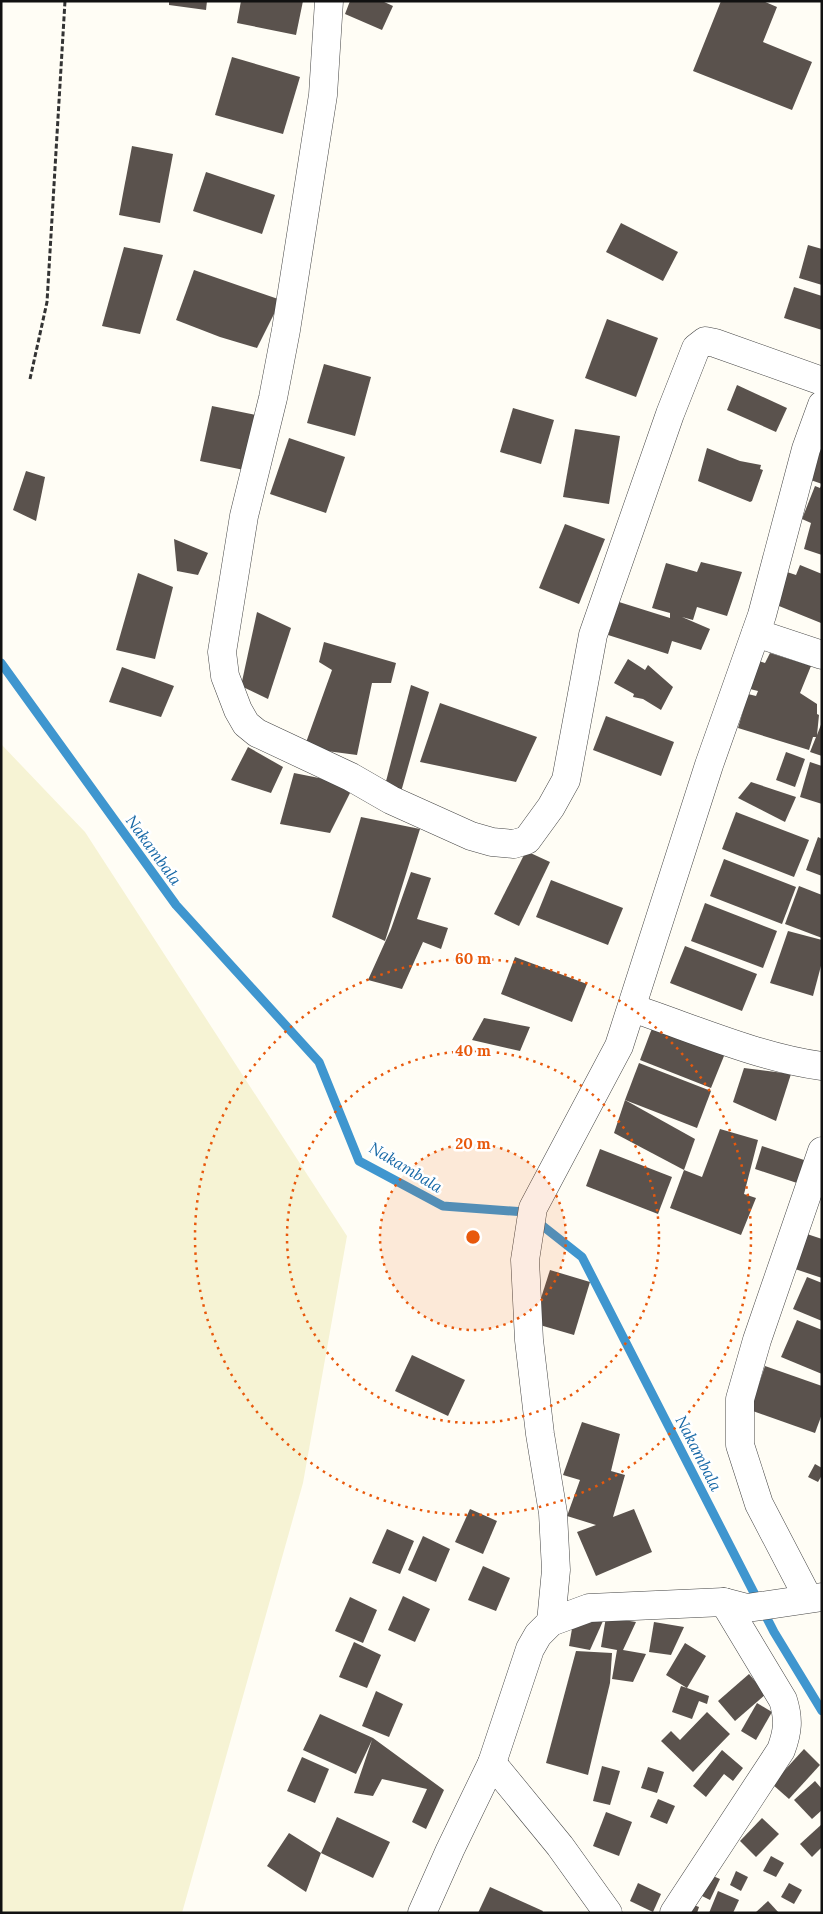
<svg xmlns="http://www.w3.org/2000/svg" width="823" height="1914" viewBox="0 0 823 1914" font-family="Lora,serif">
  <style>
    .farmland { fill: #f6f3d4 }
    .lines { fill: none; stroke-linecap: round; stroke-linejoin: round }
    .stream { stroke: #3f96cf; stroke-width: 9 }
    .building { fill: #5a524d }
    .street-casing { stroke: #444; stroke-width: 29 }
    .path { stroke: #333; stroke-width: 3; stroke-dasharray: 5 2.5; stroke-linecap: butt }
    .street { stroke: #fff; stroke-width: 28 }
    .ring { fill: none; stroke: #e8590c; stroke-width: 2.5; stroke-dasharray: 2.5 5 }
    .labels { text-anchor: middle; stroke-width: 5; stroke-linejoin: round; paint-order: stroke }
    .water-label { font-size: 16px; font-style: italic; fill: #1768a6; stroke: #fff }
    .centre { fill: #e8590c; stroke: #fff; stroke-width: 2.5 }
    .ring-label { font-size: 15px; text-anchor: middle; font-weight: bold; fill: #e8590c; stroke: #fff; stroke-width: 5; stroke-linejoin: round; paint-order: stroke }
  </style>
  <rect width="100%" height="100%" fill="#fffdf5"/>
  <!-- farmland -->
  <polygon class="farmland" points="1,744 85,832 347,1236 303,1483 182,1913 1,1913"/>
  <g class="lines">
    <!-- stream -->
    <polyline class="stream" points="1,663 176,905 319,1062 359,1161 443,1206 525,1212 582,1257 774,1632 822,1711"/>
  </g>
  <!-- building -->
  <g class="building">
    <polygon points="169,1 207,1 206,10 169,5"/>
    <polygon points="241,1 303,1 296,35 237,23"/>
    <polygon points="350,1 382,1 393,6 382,30 345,14"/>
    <polygon points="721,1 763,1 777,7 763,42 812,62 792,110 693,71"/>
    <polygon points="232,57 300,77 283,134 215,115"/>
    <polygon points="132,146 173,154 160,223 119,215"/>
    <polygon points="206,172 275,195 262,234 193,211"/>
    <polygon points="621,223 678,252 663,281 606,252"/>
    <polygon points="808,245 822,249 822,285 799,278"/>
    <polygon points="124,247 163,255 140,334 102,326"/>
    <polygon points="194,270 281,300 257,348 220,337 176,320"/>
    <polygon points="794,287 822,296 822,330 784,318"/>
    <polygon points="607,319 658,338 636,397 585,378"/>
    <polygon points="324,364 371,377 355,436 307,423"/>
    <polygon points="737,385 787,408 776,432 727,410"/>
    <polygon points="212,406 261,416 249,471 200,461"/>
    <polygon points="513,408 554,420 541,464 500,452"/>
    <polygon points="575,429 620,436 609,504 563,497"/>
    <polygon points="289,438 345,457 326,513 270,494"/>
    <polygon points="822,438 822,484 805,478"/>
    <polygon points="707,448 740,461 761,465 760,469 763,470 752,501 750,502 698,481"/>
    <polygon points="26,471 45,477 36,521 13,510"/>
    <polygon points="822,484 822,555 804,549 811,523 802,519 815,486 820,488"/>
    <polygon points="565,524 605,539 579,604 539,588"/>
    <polygon points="174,539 208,553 198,575 177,571"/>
    <polygon points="701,562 742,572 727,616 697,607 693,620 682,617 710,629 701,650 672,641 668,654 608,635 619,602 670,618 670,613 652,608 666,563 697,572"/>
    <polygon points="800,565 822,574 821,623 774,604 787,572 796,575"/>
    <polygon points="138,573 173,587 155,659 116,650"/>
    <polygon points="257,612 291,628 268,699 241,686"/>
    <polygon points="324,642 396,663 391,683 372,683 357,755 304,748 332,670 319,662"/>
    <polygon points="770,653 811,666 800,693 817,704 817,714 819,715 817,735 822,722 822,756 810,752 816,737 813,737 809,750 738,728 748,694 756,696 758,691 746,688 754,659 765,663"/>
    <polygon points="628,659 645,670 648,665 673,687 661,710 643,699 633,697 634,694 614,683"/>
    <polygon points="122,667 174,686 161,717 109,702"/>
    <polygon points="411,685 429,692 401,792 384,789"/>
    <polygon points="440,703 537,737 516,782 420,762"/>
    <polygon points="606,716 674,742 661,776 593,750"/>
    <polygon points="248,747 283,767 271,793 231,780"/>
    <polygon points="786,752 805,759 795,787 776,780"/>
    <polygon points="810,762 822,766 822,804 800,797"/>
    <polygon points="294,773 354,785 330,833 280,824"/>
    <polygon points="751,782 796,797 785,822 738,798"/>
    <polygon points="736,812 809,840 794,877 722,849"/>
    <polygon points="361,817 420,829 385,941 332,917"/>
    <polygon points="818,837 822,839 822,876 806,870"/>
    <polygon points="526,851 550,862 519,926 494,914"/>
    <polygon points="724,859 796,887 782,924 710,896"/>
    <polygon points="411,872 431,878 417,919 448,928 441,949 418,940 423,942 402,989 368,980 391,929"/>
    <polygon points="551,880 623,908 608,945 536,917"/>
    <polygon points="799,886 822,895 822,938 785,924"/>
    <polygon points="705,903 777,931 763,968 691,941"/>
    <polygon points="788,931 822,940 822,962 813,996 770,983"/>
    <polygon points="685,946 757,974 742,1011 670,983"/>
    <polygon points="515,957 587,984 572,1022 501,994"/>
    <polygon points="484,1018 530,1027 520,1051 472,1040"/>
    <polygon points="654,1023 726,1051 711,1088 640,1060"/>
    <polygon points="639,1063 711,1091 697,1128 625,1100"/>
    <polygon points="744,1068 791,1074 776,1121 733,1102"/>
    <polygon points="625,1100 695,1139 684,1170 614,1133"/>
    <polygon points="720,1129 758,1140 744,1194 756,1198 741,1235 670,1208 684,1170 702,1177"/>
    <polygon points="762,1146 804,1160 797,1183 755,1169"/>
    <polygon points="600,1149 672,1177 658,1214 586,1186"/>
    <polygon points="807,1234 822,1239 822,1278 795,1269"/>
    <polygon points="550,1270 590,1282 574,1335 533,1323"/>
    <polygon points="807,1277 822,1283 822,1321 793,1309"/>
    <polygon points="797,1320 822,1330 822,1374 781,1357"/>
    <polygon points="412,1355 465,1380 448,1416 395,1391"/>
    <polygon points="765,1366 822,1386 822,1414 815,1433 750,1410"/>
    <polygon points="582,1422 620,1434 611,1471 625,1475 613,1517 634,1509 652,1552 596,1576 577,1532 596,1525 567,1516 580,1480 563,1475"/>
    <polygon points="815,1464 822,1468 822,1475 818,1482 808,1477"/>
    <polygon points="470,1509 497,1521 483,1554 455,1542"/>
    <polygon points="387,1529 414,1541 400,1574 372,1563"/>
    <polygon points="423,1536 450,1549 436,1582 408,1570"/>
    <polygon points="483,1566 510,1578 496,1611 468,1600"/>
    <polygon points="403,1596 430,1609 415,1642 388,1630"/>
    <polygon points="350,1597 377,1610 363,1643 335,1631"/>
    <polygon points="574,1617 603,1621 590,1650 569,1646"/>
    <polygon points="606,1617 636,1622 623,1650 646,1654 633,1682 612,1679 617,1650 601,1647"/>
    <polygon points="654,1622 684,1627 671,1655 649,1652"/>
    <polygon points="354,1642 381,1655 367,1688 339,1677"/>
    <polygon points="685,1643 706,1656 687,1688 709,1696 707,1704 699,1701 692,1719 672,1712 681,1686 687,1688 666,1675"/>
    <polygon points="576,1651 612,1653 610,1683 588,1775 546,1763"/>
    <polygon points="749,1674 766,1694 735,1721 718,1701"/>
    <polygon points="376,1691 403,1704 389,1737 362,1726"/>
    <polygon points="757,1703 772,1712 756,1740 741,1731"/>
    <polygon points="707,1712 730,1734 693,1772 661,1741 671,1731 680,1740"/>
    <polygon points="320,1714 373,1738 444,1790 426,1829 412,1822 427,1789 382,1779 373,1796 354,1793 372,1740 356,1774 303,1750"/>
    <polygon points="804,1749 820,1765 789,1799 772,1784"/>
    <polygon points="722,1750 743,1768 733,1781 724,1774 706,1797 693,1786"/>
    <polygon points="302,1757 329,1769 315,1803 287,1791"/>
    <polygon points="602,1766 620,1771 610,1805 593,1801"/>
    <polygon points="648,1767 664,1772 657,1793 641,1788"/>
    <polygon points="815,1781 822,1789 822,1810 812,1819 794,1800"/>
    <polygon points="658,1799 675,1806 667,1824 650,1817"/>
    <polygon points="606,1812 632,1822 619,1856 593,1846"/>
    <polygon points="337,1817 390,1842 373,1878 321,1853 306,1892 267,1866 289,1833 321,1853"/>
    <polygon points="762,1818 779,1834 756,1857 740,1841"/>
    <polygon points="822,1824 822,1847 812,1857 800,1844"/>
    <polygon points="771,1856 784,1863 776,1877 763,1871"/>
    <polygon points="736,1871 748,1877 741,1891 730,1885"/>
    <polygon points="706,1873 720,1879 710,1900 696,1893"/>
    <polygon points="638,1883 661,1894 653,1912 630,1901"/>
    <polygon points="789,1883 802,1890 794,1904 781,1897"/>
    <polygon points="490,1887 543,1911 542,1913 478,1913"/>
    <polygon points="718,1891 739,1900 733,1913 709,1913"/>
    <polygon points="768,1901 779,1913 755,1913"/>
    <polygon points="686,1902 699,1907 697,1913 682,1913"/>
  </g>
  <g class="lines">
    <defs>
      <g id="street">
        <polyline points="329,1 323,95 286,330 273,398 244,516 222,652 225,676 238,710 246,724 257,733 351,777 391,800 471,836 492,842 514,844 527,840 551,807 566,780 593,635 670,414 696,348 705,341 715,343 822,381"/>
        <polyline points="756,633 822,655"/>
        <path d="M632,1008C692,1028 760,1058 822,1066"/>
        <polyline points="808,1598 759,1504 740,1445 740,1399 757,1340 822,1151"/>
        <polyline points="551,1622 556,1570 553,1513 540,1434 529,1340 525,1260 533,1208 619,1046 709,765 762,615 806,449 822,405"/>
        <polyline points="492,1763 560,1846 608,1913"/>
        <polyline points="422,1913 450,1850 492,1763 530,1649 538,1635 551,1622 589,1608 724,1602 747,1608 822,1597"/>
        <path d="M674,1913L781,1750C788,1731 789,1719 783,1700L724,1602"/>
      </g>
    </defs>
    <!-- street casing -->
    <use href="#street" class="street-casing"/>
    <!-- path -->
    <polyline class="path" points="30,379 47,302 65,1"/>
    <!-- street -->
    <use href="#street" class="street"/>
  </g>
  <!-- distance rings -->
  <circle cx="473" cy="1237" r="93" fill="#e8590c" fill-opacity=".12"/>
  <g class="ring">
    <circle cx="473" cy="1237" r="93"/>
    <circle cx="473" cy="1237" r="186"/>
    <circle cx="473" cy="1237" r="278"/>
  </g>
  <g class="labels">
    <!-- water labels -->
    <g class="water-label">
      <text transform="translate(154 850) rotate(54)" y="6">Nakambala</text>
      <text transform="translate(406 1167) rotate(31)" y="6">Nakambala</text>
      <text transform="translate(699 1453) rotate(63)" y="6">Nakambala</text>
    </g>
  </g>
  <circle cx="473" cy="1237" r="8" class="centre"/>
  <g class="ring-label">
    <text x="473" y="964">60 m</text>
    <text x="473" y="1056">40 m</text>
    <text x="473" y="1149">20 m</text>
  </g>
  <!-- border -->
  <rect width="823" height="1914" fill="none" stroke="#111111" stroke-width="5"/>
</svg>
